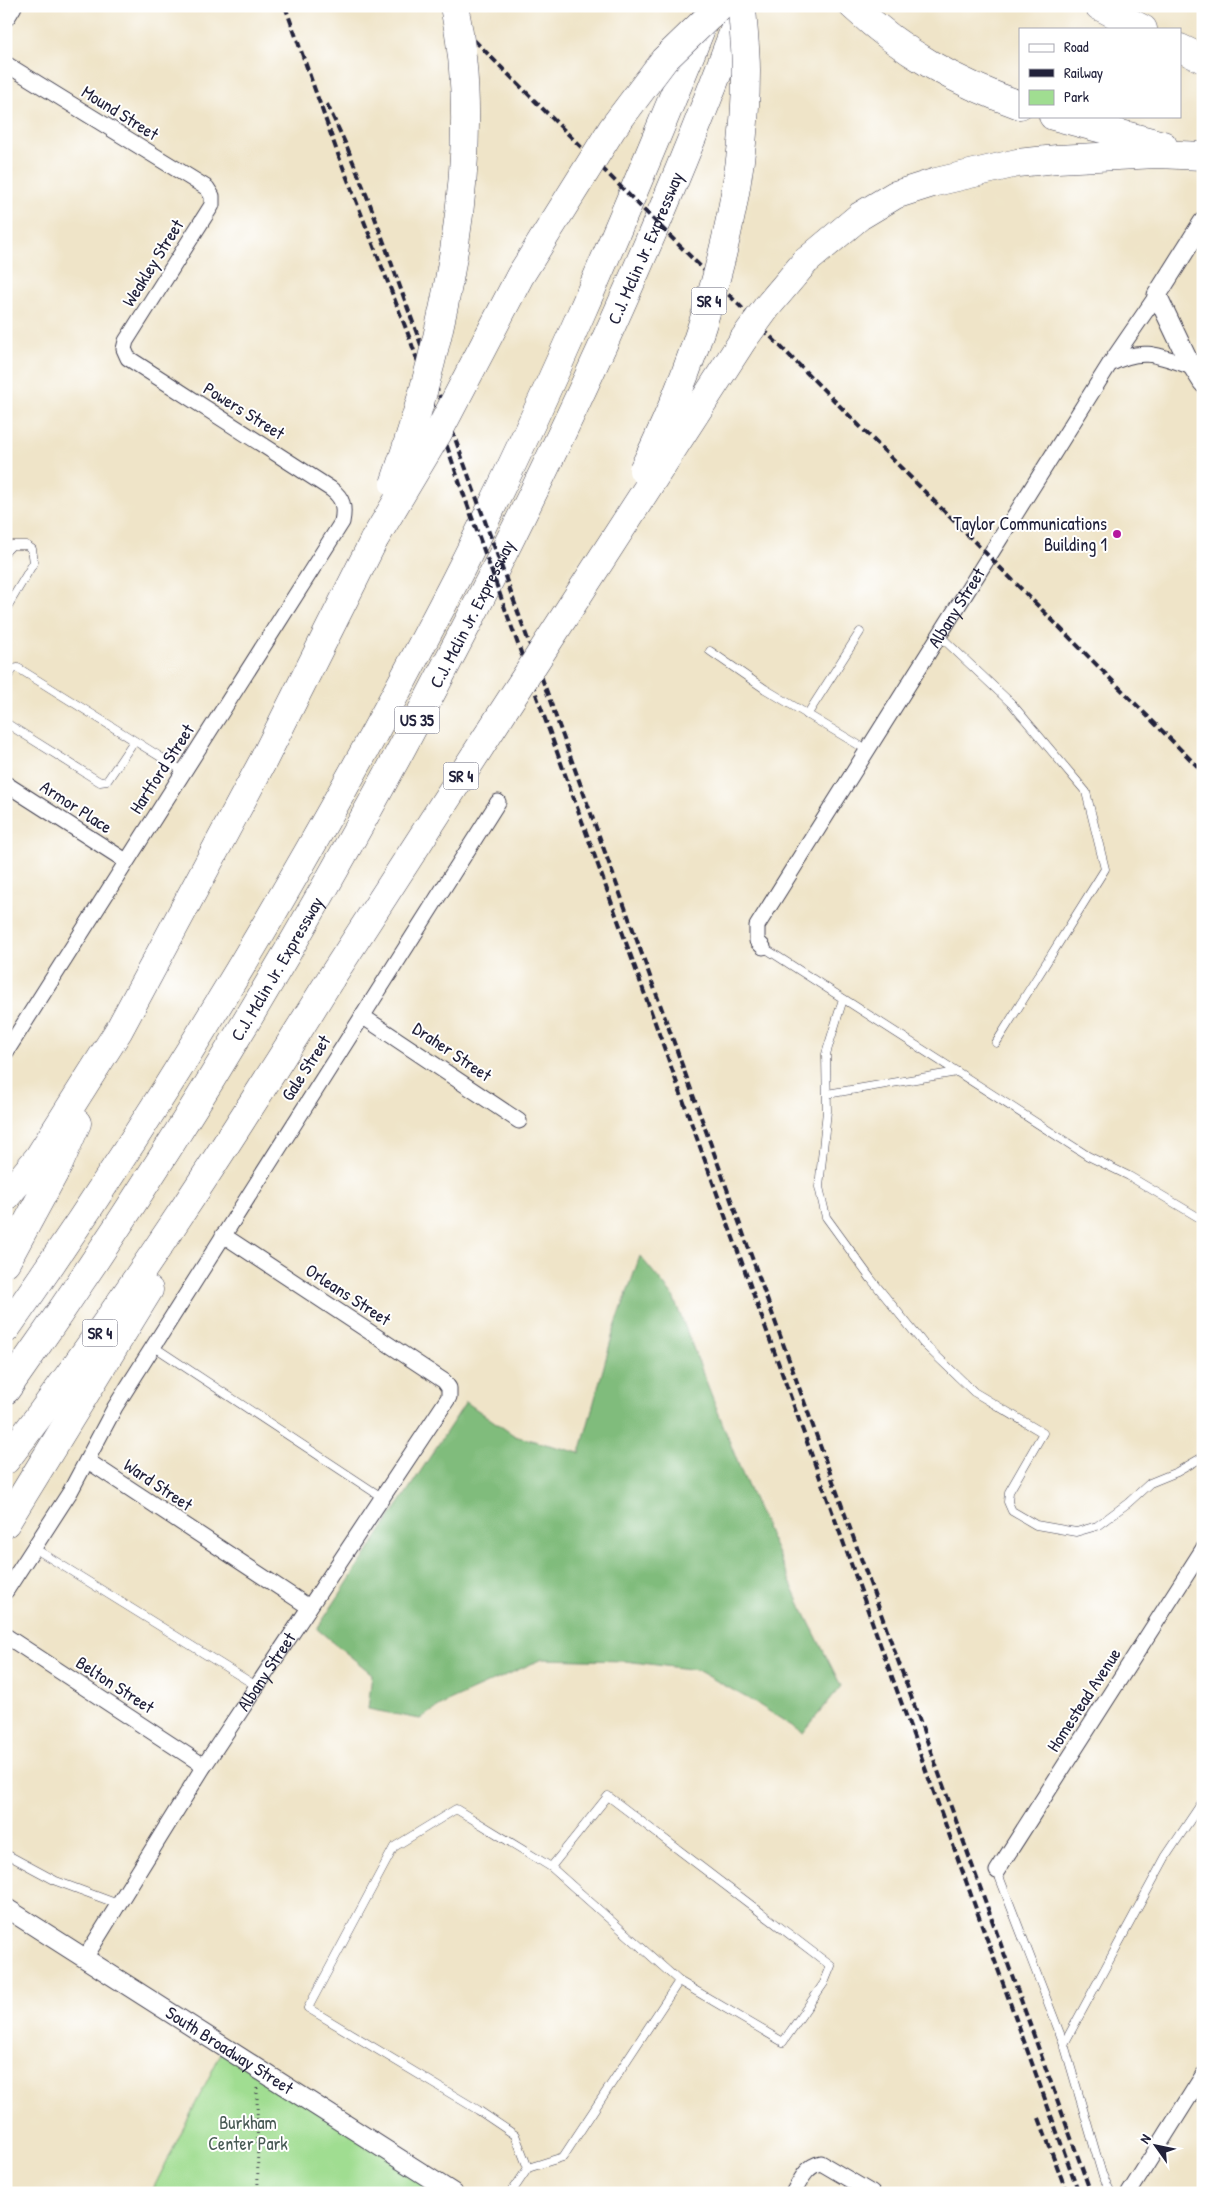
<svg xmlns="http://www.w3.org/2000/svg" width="1209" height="2199" viewBox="0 0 1209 2199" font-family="'Patrick Hand',sans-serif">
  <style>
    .green { fill: #a0dd91; stroke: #618066 }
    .forest { fill: #80bc7b; stroke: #516f5b }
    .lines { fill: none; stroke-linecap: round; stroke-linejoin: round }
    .service-casing { stroke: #413f50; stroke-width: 9 }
    .minor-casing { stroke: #413f50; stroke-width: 17 }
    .tertiary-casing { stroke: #413f50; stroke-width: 21 }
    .motorway-casing { stroke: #413f50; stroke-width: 29 }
    .path { stroke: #413f50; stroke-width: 3; stroke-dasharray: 1 4; stroke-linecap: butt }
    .service { stroke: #fff; stroke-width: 8 }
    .minor { stroke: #fff; stroke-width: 15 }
    .tertiary { stroke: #fff; stroke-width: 19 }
    .motorway { stroke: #fff; stroke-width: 28 }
    .rail { stroke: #22223b; stroke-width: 4; stroke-dasharray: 8 4; stroke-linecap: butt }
    .motorway-bridge-casing { stroke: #413f50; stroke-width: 29; stroke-linecap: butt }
    .motorway-bridge { stroke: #fff; stroke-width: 28 }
    .poi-dot { fill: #b5179e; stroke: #fff; stroke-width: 2 }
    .labels { text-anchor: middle; stroke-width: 4; stroke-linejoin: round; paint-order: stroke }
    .shield { fill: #fff; stroke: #646476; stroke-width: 1 }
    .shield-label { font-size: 16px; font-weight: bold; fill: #22223b }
    .street-label { font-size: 18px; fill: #22223b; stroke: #fff }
    .poi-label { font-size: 18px; fill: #22223b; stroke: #fff; text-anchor: end }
    .park-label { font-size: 18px; fill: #485a55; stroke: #fff }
  </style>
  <rect width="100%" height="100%" fill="#fff"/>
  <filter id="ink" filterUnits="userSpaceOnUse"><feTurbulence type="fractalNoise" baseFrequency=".02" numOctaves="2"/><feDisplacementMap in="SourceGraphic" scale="10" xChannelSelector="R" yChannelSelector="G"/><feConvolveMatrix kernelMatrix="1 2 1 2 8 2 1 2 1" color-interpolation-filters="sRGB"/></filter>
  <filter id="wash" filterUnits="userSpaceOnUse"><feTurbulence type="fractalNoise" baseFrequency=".0096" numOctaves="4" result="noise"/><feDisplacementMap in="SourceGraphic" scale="20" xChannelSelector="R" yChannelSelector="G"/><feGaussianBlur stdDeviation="1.12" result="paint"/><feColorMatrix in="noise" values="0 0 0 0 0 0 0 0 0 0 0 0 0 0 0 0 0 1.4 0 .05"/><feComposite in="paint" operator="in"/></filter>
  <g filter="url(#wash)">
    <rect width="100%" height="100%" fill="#efe4c8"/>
    <!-- green -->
    <polygon class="green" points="224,2047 453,2193 151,2193"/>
    <!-- forest -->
    <polygon class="forest" points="640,1256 673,1296 741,1471 800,1604 841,1686 803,1733 756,1703 697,1670 625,1661 542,1659 447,1702 420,1719 368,1709 372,1674 317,1629 466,1402 515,1436 580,1453 613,1333"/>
  </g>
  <g filter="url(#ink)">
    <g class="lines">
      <defs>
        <g id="service">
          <polyline points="6,551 12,545 26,545 32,549 34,562 6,609"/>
          <polyline points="939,635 1012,704 1086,792 1105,869 996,1043"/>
          <polyline points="710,651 765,689 867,750"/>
          <polyline points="6,679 13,669 18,668 183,771"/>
          <polyline points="807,715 860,632"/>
          <polyline points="6,723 100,782 107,781 134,741"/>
          <polyline points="763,947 1088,1156 1129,1176 1203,1220"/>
          <polyline points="843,999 826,1054 827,1111 819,1187 826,1217 871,1279 923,1343 974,1392 1043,1433 1009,1492 1008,1502 1012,1511 1036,1525 1076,1532 1097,1526 1128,1503 1150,1483 1177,1472 1203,1457"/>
          <polyline points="827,1094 957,1072"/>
          <polyline points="153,1346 383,1498"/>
          <polyline points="34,1548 258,1687"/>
          <polyline points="6,1854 56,1881 118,1904"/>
          <polyline points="997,1871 1064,2044 1102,2174 1111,2193"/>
          <polyline points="1064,2044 1166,1856 1203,1801"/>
          <polyline points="528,2168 515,2135 478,2110 308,2008 394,1847 456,1809 551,1867 679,1981 783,2042 824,1983 831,1966 608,1796 551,1867"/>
          <polyline points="511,2193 528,2168 563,2157 679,1981"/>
        </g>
        <g id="minor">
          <path d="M6,64L207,188L212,196V205L126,341L124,349L128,358L331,489C343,498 345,507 342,522L6,1052"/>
          <path d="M1110,364C1142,346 1161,356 1192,367"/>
          <polyline points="6,784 126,861"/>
          <path id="s1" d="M763,947L757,941V926L1109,365L1157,295"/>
          <polyline points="362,1016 519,1121"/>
          <polyline points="88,1461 309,1607"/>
          <polyline points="6,1591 70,1492 115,1407 498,802"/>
          <polyline points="6,1636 204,1766"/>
          <polyline points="997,1871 1203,1549"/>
          <path id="s2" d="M85,1958L204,1766L449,1397V1388L444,1381L223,1235"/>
          <path d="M793,2193C801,2180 806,2166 821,2163L872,2193"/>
          <polyline points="1129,2193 1203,2075"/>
        </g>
        <g id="tertiary">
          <polyline points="6,16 12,6"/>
          <polyline points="1203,222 1157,295 1186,356 1203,383"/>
          <path id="s3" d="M6,1908L453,2193"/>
        </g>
        <g id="motorway">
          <path d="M853,6C903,53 955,82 1020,105"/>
          <polyline points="1099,6 1143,29"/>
          <polyline points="1180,48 1203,59"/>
          <polyline points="1053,116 1163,145"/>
          <polyline points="805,262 860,216 895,195 936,182 1017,163 1057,159 1157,154 1203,156"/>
          <polyline points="6,1197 38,1158 119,1030 263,761 374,540"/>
          <polyline points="6,1262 59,1164 77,1123"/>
          <path d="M6,1329C168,1099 312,856 442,606C541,415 624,218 705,19"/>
          <path id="s4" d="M6,1390C180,1145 333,885 470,619C572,420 666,216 743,6"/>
          <path d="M6,1460C124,1305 229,1143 331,978"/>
          <polyline points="6,1523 149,1290"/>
        </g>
      </defs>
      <!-- service casing -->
      <use href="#service" class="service-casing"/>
      <!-- minor casing -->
      <use href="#minor" class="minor-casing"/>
      <!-- tertiary casing -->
      <use href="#tertiary" class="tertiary-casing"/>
      <!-- motorway casing -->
      <use href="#motorway" class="motorway-casing"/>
      <!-- path -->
      <polyline class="path" points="257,2088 258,2193"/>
      <!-- service -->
      <use href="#service" class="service"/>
      <!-- minor -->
      <use href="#minor" class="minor"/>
      <!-- tertiary -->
      <use href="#tertiary" class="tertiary"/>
      <!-- motorway -->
      <use href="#motorway" class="motorway"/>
      <!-- rail -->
      <g class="rail">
        <polyline points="285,6 339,157 410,339 461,487 1079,2193"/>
        <polyline points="440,6 804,370 1203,772"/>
        <polyline points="327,104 347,147 370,204 1091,2193"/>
        <polyline points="1039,2118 1067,2193"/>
      </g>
      <defs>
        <g id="motorway-bridge">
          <path d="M643,470C702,352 746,204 746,71C746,49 743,28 742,6"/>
          <path d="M394,484C443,344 486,154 454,6"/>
          <polyline points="374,540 438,433 520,276 612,129 664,60 720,6"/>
          <polyline points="331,978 743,340 767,307 805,262"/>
        </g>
      </defs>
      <!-- motorway-bridge casing -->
      <use href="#motorway-bridge" class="motorway-bridge-casing"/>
      <!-- motorway-bridge -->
      <use href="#motorway-bridge" class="motorway-bridge"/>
    </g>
  </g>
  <!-- markers -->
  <circle class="poi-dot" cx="1117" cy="534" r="5"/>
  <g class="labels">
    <!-- shield labels -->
    <g class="shield">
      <rect x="691.5" y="287.5" width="35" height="27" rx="4"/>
      <rect x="394.5" y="706.5" width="45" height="27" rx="4"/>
      <rect x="443.5" y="762.5" width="35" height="27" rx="4"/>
      <rect x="82.5" y="1319.5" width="35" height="27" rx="4"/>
    </g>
    <g class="shield-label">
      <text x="709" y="307">SR 4</text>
      <text x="417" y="726">US 35</text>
      <text x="461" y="782">SR 4</text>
      <text x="100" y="1339">SR 4</text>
    </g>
    <!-- street labels -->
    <g class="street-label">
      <text transform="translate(120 113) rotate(32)" y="6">Mound Street</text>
      <text dy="6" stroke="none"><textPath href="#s4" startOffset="1311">C.J. Mclin Jr. Expressway</textPath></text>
      <text transform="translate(153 263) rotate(-58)" y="6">Weakley Street</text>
      <text transform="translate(244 411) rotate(32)" y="6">Powers Street</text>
      <text dy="6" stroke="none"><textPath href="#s1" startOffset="399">Albany Street</textPath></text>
      <text dy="6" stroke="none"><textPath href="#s4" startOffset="906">C.J. Mclin Jr. Expressway</textPath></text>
      <text transform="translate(162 769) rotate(-57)" y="6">Hartford Street</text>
      <text transform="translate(76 807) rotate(33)" y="6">Armor Place</text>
      <text dy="6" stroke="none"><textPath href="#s4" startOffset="501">C.J. Mclin Jr. Expressway</textPath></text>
      <text transform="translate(452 1052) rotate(34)" y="6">Draher Street</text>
      <text transform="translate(306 1068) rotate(-57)" y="6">Gale Street</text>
      <text transform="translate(348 1295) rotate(33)" y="6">Orleans Street</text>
      <text transform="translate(158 1485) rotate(34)" y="6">Ward Street</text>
      <text dy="6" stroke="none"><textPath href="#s2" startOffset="339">Albany Street</textPath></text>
      <text transform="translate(115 1685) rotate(33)" y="6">Belton Street</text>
      <text transform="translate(1084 1700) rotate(-57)" y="6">Homestead Avenue</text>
      <text dy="6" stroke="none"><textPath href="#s3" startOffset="265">South Broadway Street</textPath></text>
    </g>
    <!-- poi labels -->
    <g class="poi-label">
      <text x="1107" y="530">Taylor Communications<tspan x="1107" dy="21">Building 1</tspan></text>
    </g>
    <!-- park labels -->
    <g class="park-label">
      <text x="248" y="2129">Burkham<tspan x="248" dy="21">Center Park</tspan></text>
    </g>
  </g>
  <!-- margin -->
  <rect width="1209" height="2199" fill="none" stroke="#fff" stroke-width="25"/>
  <!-- legend -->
  <rect x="1019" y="28" width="162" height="90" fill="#ffffff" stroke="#a7a7b1"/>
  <rect x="1029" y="44" width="25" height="8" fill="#ffffff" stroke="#a7a7b1"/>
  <text x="1064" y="52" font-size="15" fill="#22223b">Road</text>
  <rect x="1029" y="69" width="25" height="8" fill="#22223b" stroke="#a7a7b1"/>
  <text x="1064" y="78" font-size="15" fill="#22223b">Railway</text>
  <rect x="1029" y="90" width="25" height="15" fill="#a0dd91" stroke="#a7a7b1"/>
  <text x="1064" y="102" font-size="15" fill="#22223b">Park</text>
  <!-- north arrow -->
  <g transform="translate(1156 2146) rotate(303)" stroke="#ffffff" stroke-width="4" paint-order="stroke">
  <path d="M0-4L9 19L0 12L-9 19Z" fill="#22223b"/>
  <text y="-8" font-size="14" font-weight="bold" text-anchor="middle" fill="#22223b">N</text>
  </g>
</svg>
